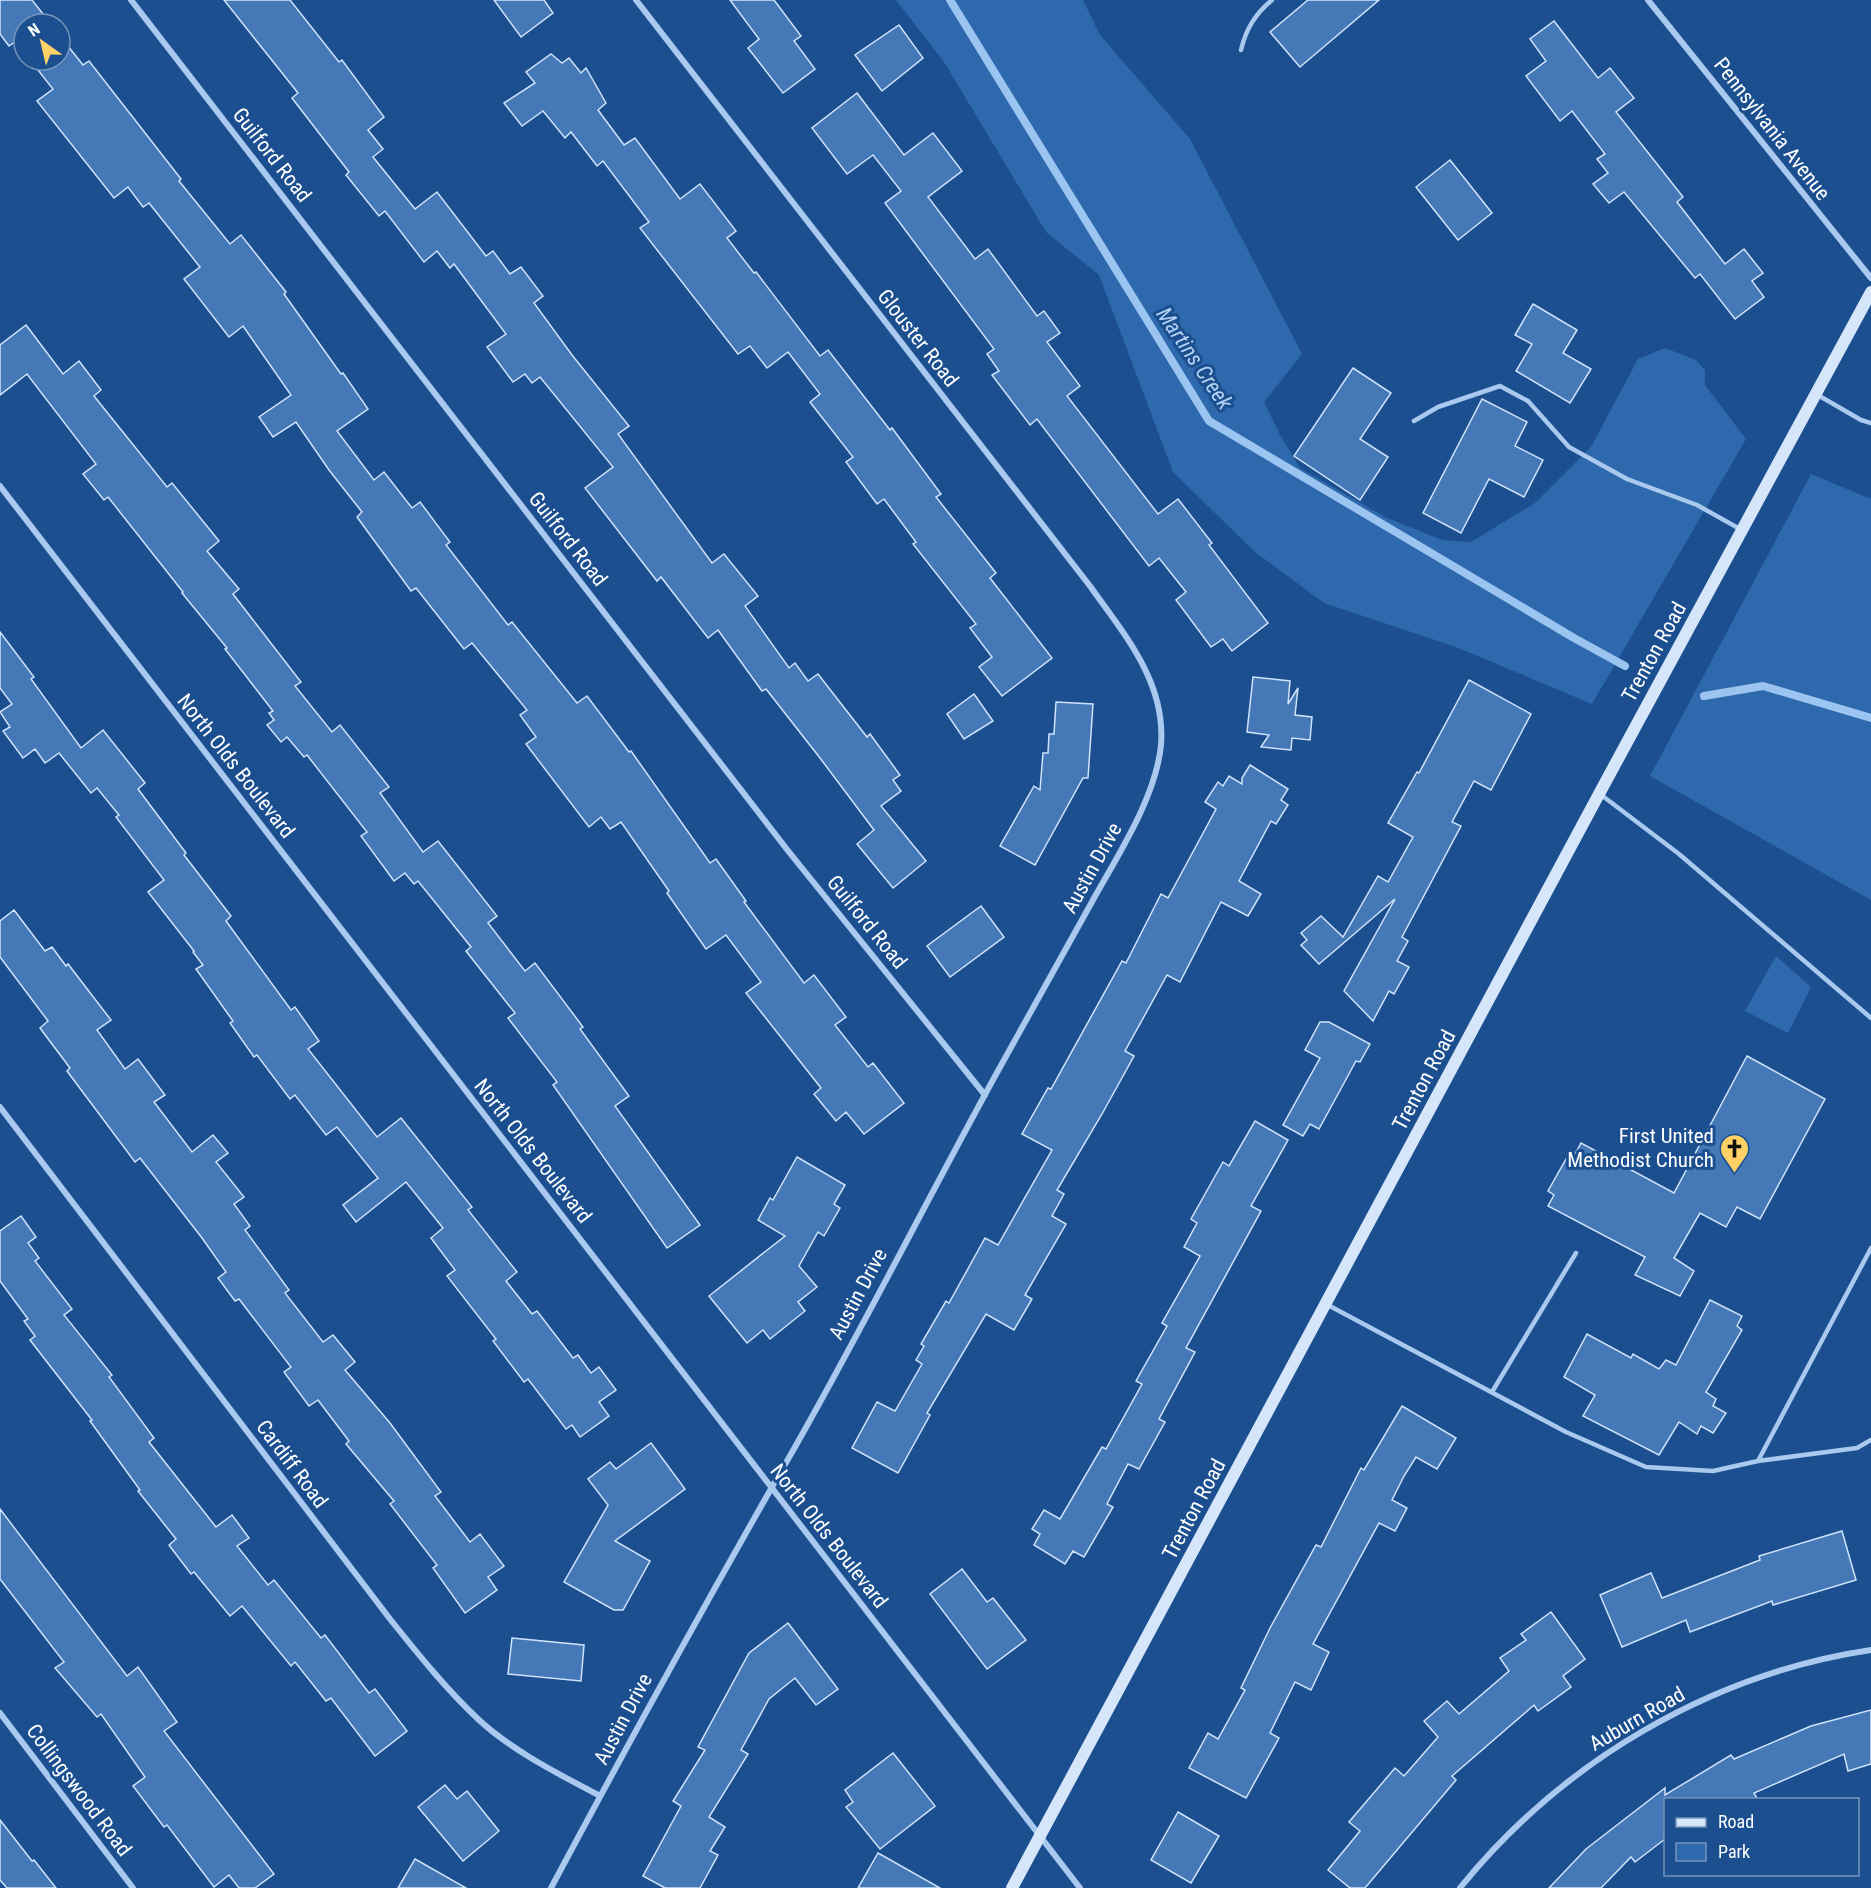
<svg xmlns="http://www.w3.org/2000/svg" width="1871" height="1888" viewBox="0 0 1871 1888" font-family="'Roboto Condensed',sans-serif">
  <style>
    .green { fill: #2e69ad }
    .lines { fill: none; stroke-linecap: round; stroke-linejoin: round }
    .stream { stroke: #9cc4f0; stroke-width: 8 }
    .building { fill: #4478b7; stroke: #cfe3fa; stroke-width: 1.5 }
    .service { stroke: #a9c9ee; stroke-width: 4.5 }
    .minor { stroke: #a9c9ee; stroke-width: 6 }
    .secondary { stroke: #d6e6fa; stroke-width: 12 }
    .labels { text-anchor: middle; stroke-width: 6; stroke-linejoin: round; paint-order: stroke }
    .street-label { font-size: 21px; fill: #fff; stroke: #1b4f8f }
    .poi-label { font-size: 21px; fill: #fff; stroke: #1b4f8f; text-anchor: end }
    .water-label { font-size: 22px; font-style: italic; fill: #b5d3f5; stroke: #1b4f8f }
  </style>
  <rect width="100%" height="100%" fill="#1b4f8f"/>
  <!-- green -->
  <g class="green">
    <polygon points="896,0 1083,0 1100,35 1190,139 1302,354 1264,402 1280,435 1300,468 1385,517 1442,540 1471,542 1535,503 1591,447 1638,359 1665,348 1696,360 1705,370 1705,385 1746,439 1592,704 1456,647 1324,603 1255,552 1173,472 1099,275 1046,232 944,62"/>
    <polygon points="1811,474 1871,499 1871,900 1650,776"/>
    <polygon points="1776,956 1811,987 1788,1033 1745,1011"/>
  </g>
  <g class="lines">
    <!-- stream -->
    <g class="stream">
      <polyline points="950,0 1209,421 1574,638 1625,666"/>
      <polyline points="1704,696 1763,686 1871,718"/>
    </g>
  </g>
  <!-- building -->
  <g class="building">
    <polygon points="0,0 32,0 51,24 24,24 24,52 16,41 9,46 0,34"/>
    <polygon points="224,0 290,0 339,62 342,60 384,117 368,130 383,149 373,157 415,209 437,192 486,256 493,251 510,274 521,267 543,296 534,303 572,355 629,426 618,434 712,563 724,554 758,596 745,606 789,668 795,663 808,681 818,674 867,737 870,734 900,775 893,780 901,791 881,806 926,861 893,888 857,844 874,830 820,758 766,689 762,691 718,630 708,638 661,577 657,581 585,488 613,467 540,377 532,383 525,374 513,382 487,347 506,334 454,264 450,268 437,251 424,262 385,211 379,216 346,175 349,172 292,98 298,93"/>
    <polygon points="494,0 544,0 553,13 521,37"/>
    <polygon points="730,0 774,0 801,36 794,41 815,69 783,93 748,48 759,39"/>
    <polygon points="1308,0 1379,0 1300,67 1270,32"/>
    <polygon points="1554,21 1598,78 1610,68 1634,98 1616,112 1683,197 1677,202 1725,264 1744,249 1763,273 1752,281 1764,297 1735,319 1700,274 1695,278 1624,192 1609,203 1593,184 1608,173 1597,159 1605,154 1572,111 1560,121 1526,76 1546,61 1530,39"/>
    <polygon points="899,25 923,58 882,91 855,55"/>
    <polygon points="60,36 83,65 89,61 181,179 179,181 230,244 241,235 286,292 284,294 341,374 343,373 368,409 337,431 374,480 384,472 412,508 420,502 450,542 446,545 508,625 512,622 577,703 587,696 629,752 631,751 710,863 716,859 746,901 744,902 804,983 814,975 846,1017 835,1025 868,1067 873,1063 904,1103 864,1134 846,1112 836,1121 814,1094 821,1088 746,993 761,982 726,935 706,949 667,893 669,891 621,822 610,829 601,817 589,827 526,744 536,737 520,715 527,710 472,643 464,649 416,588 411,591 357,517 362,512 329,470 296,422 273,437 259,417 291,395 243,326 229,337 184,279 200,267 149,203 143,207 128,187 114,198 37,101 53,89 30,60 60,60"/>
    <polygon points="551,54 562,63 569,58 581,73 586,68 606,103 598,110 624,145 635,138 680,199 700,184 736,231 727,238 754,273 756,272 820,356 828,350 890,430 892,428 941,494 936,497 996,573 990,578 1052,658 1002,696 979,667 992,657 970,628 976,624 913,544 916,542 884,499 877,504 846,462 853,457 810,402 820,394 788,352 767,368 750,346 738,354 640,228 649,222 603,161 597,166 571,132 565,138 543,111 522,126 504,103 535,83 526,72"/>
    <polygon points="857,93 904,155 933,133 962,171 928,197 975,259 988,249 1037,316 1044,311 1060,333 1047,342 1080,386 1067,396 1158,514 1178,499 1212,543 1209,545 1268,623 1232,651 1223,639 1211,647 1176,600 1186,592 1159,558 1149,566 1037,419 1030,425 992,375 999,371 987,354 994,349 885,203 901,191 873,155 847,174 812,128"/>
    <polygon points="1450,160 1492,213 1458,240 1416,187"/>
    <polygon points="1533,304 1577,330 1563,353 1591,369 1570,403 1516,371 1532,344 1515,335"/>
    <polygon points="26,325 63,374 79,361 101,390 94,396 167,487 172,483 219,541 207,551 239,589 233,594 301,682 295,686 332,732 340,725 389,787 380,793 423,852 438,841 497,916 488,923 525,971 535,963 583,1027 580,1029 629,1096 615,1106 700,1225 667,1248 553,1085 557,1082 508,1018 515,1013 466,951 471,947 418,881 414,884 405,873 394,881 361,836 367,832 307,755 304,757 287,737 281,742 267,725 274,720 269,713 273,711 225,649 227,648 182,593 183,592 108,497 104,500 83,474 96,464 27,374 0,395 0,345"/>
    <polygon points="1353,368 1391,393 1360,439 1388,457 1360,500 1294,456"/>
    <polygon points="1482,399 1527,422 1515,446 1543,460 1524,497 1489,479 1461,533 1423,513"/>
    <polygon points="0,632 34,677 31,679 81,748 103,730 145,783 138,789 186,853 184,855 231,916 226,921 291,1010 295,1007 319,1041 308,1049 377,1137 401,1118 472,1207 468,1210 517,1272 506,1281 532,1314 537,1311 573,1358 578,1355 591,1373 599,1367 616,1390 599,1402 609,1416 580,1437 572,1425 566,1429 528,1379 524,1382 493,1341 496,1339 447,1276 455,1270 431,1238 443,1228 406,1182 356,1222 343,1205 378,1178 337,1127 326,1135 295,1095 290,1099 257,1055 254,1057 230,1023 233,1021 196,969 203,965 193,952 194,951 148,892 164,880 116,817 119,815 97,788 91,793 59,753 45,763 35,749 23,758 3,731 10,727 0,712 12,704 0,688"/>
    <polygon points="1253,677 1290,681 1288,704 1298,688 1295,715 1312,717 1310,740 1292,738 1291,750 1261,747 1269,735 1247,732"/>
    <polygon points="1469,680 1531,714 1491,790 1474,781 1452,822 1461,826 1402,937 1408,941 1397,961 1409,967 1394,994 1389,991 1373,1021 1344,991 1395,899 1319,964 1301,945 1307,940 1301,933 1321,916 1343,937 1378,876 1388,882 1413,837 1388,823 1417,772 1419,773"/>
    <polygon points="974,694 993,721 964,739 947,714"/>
    <polygon points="1056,702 1093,704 1088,778 1083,778 1035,865 1000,846 1034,786 1040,790 1043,753 1048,753 1049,734 1054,734"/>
    <polygon points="1250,765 1288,789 1281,800 1288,805 1276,824 1271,821 1239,881 1261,894 1248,916 1221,902 1180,982 1167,975 1125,1051 1134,1056 1102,1114 1057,1190 1064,1194 1052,1216 1066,1224 1025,1295 1032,1299 1014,1330 986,1314 927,1413 930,1415 898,1473 852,1448 877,1402 895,1411 922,1364 916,1360 924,1346 921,1344 946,1301 949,1303 985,1238 998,1245 1052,1150 1022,1134 1048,1088 1051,1089 1122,961 1126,963 1161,894 1168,898 1216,809 1205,802 1218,782 1223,786 1229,776 1242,784 1242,778"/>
    <polygon points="981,906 1004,937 950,977 927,946"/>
    <polygon points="14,910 45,951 52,947 66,966 68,964 111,1020 97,1030 125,1069 138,1059 165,1095 154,1102 192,1152 213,1135 228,1153 216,1162 244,1197 234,1204 250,1226 245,1230 289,1290 285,1293 323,1342 333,1335 355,1362 345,1370 390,1423 441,1492 435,1496 470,1542 480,1534 504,1566 488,1577 497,1590 465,1613 433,1568 437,1565 390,1504 394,1501 346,1444 349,1441 318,1400 309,1406 284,1372 291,1367 239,1299 235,1301 218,1278 226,1272 202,1238 140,1158 135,1162 67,1071 70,1068 40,1028 48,1021 0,957 0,921"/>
    <polygon points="1320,1022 1329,1022 1370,1044 1360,1062 1356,1061 1319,1129 1310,1124 1303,1136 1283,1125 1320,1058 1305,1050"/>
    <polygon points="1747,1056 1825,1099 1760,1219 1737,1207 1726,1227 1700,1213 1674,1258 1694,1271 1680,1296 1635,1275 1645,1257 1548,1206 1554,1195 1548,1191 1570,1152 1575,1154 1581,1143 1674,1193"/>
    <polygon points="1255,1121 1288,1140 1251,1206 1261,1211 1186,1348 1195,1352 1159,1419 1165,1422 1139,1469 1128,1464 1107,1504 1113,1507 1084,1557 1073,1551 1065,1564 1034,1545 1040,1534 1032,1529 1044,1510 1060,1519 1102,1447 1106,1449 1142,1384 1136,1381 1167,1326 1162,1323 1200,1256 1184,1247 1197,1223 1191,1219 1223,1162 1229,1166"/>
    <polygon points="797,1157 845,1185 834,1204 840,1208 824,1236 818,1232 799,1266 817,1287 798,1302 805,1311 770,1339 763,1330 747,1343 709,1296 785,1236 758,1220 770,1198 773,1200"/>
    <polygon points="21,1216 36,1237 28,1243 39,1258 35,1261 72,1309 64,1315 112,1375 109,1377 154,1438 149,1442 216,1527 232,1515 249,1538 237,1546 268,1585 274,1580 321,1638 325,1635 369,1693 375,1689 407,1731 375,1756 331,1698 326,1701 295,1662 291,1666 242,1606 230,1616 194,1572 191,1574 169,1545 176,1539 138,1491 140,1490 90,1421 92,1420 30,1340 35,1336 24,1321 28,1319 0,1281 0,1231"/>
    <polygon points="1710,1300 1742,1316 1737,1326 1742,1330 1706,1392 1716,1399 1713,1406 1726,1413 1713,1433 1701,1426 1697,1434 1679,1422 1659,1455 1583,1416 1595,1395 1564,1377 1587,1334 1631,1358 1633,1354 1659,1369 1666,1360 1676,1365"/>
    <polygon points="1402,1406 1456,1438 1437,1469 1416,1457 1404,1476 1392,1500 1407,1508 1395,1531 1379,1523 1313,1644 1329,1652 1311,1690 1295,1682 1270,1733 1279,1738 1246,1798 1189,1768 1208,1733 1218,1739 1245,1690 1241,1688 1270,1628 1316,1545 1321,1547 1361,1468 1364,1470"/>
    <polygon points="651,1443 685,1489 615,1541 650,1561 623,1610 614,1610 564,1582 608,1505 588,1479 610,1462 616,1469"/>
    <polygon points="0,1509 127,1676 138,1667 177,1722 164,1731 274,1874 255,1888 239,1888 229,1875 214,1887 167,1825 164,1827 133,1786 145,1777 101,1714 97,1717 55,1668 64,1662 0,1579"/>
    <polygon points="1842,1531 1856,1580 1773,1605 1772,1601 1690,1632 1686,1620 1622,1647 1600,1595 1651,1573 1662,1598 1760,1560 1759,1556"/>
    <polygon points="962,1569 987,1602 993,1598 1026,1640 987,1669 930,1594"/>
    <polygon points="1551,1612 1585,1659 1563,1676 1571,1687 1538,1711 1534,1705 1452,1776 1456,1780 1365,1888 1350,1888 1328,1870 1360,1831 1349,1822 1395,1768 1404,1776 1438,1737 1424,1721 1447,1701 1459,1714 1509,1671 1500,1658 1526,1640 1521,1634"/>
    <polygon points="788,1623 838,1689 816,1705 795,1678 769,1699 741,1750 748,1754 709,1817 725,1827 710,1851 718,1855 700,1888 665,1888 643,1876 681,1806 673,1801 705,1750 698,1747 749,1653"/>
    <polygon points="512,1638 584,1645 581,1681 508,1674"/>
    <polygon points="1871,1710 1871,1764 1848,1771 1844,1754 1754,1793 1758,1800 1665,1800 1665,1839 1635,1862 1631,1857 1601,1888 1549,1888 1586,1849 1665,1788 1665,1795 1731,1755 1734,1759 1811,1726"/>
    <polygon points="893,1753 935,1806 880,1849 846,1807 853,1802 845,1790"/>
    <polygon points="445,1785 457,1799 467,1791 499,1831 463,1861 418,1807"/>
    <polygon points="1178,1812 1219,1836 1191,1883 1151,1860"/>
    <polygon points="0,1820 32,1861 34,1860 56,1888 7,1888 0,1880"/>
    <polygon points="878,1853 940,1888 858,1888"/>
    <polygon points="415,1859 466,1888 398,1888"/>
  </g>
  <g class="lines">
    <!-- service -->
    <g class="service">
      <path d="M1241,50C1246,29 1255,14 1272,0"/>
      <polyline points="1816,394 1861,420 1871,423"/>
      <polyline points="1414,421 1438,407 1500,386 1528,401 1569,447 1627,479 1697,505 1740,529"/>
      <polyline points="1600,794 1679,854 1871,1018"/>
      <polyline points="1326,1304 1566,1432 1646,1467 1713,1471 1758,1461 1857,1448 1871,1440"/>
      <polyline points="1492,1392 1576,1253"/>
      <polyline points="1758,1461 1871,1248"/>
    </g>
    <!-- minor -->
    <g class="minor">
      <polyline points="131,0 789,852 985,1095"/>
      <polyline points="1648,0 1871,278"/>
      <polyline points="0,486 1080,1888"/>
      <path d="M0,1107L390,1619C418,1654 446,1689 479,1720C514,1752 559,1774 600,1796"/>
      <polyline points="0,1713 133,1888"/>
      <path d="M551,1888C630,1740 711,1593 795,1447C866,1322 930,1194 999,1069C1031,1012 1062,956 1093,900C1118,855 1156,797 1161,745C1166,682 1124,634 1090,586L636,0"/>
      <path d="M1460,1888C1562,1762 1710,1674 1871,1650"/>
    </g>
    <!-- secondary -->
    <polyline class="secondary" points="1012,1888 1599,794 1871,292"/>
  </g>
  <!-- icons -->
  <defs>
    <symbol id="church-pin" viewBox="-11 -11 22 30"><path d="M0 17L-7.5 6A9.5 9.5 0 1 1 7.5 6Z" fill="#ffd166" stroke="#1b4f8f"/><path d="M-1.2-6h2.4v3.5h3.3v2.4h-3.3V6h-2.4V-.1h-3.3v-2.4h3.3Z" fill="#111"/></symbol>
  </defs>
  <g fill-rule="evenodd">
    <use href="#church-pin" x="1718" y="1132" width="33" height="45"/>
  </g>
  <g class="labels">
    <!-- street labels -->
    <g class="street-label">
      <text transform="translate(1772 129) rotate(52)" y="7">Pennsylvania Avenue</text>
      <text transform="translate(272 155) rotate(52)" y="7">Guilford Road</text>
      <text transform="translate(918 338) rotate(52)" y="7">Glouster Road</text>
      <text transform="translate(568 539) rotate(52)" y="7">Guilford Road</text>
      <text transform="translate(1654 652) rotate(-61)" y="7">Trenton Road</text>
      <text transform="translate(236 766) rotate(52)" y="7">North Olds Boulevard</text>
      <text transform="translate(1092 868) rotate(-61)" y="7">Austin Drive</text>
      <text transform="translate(867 922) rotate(51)" y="7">Guilford Road</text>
      <text transform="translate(1424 1080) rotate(-62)" y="7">Trenton Road</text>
      <text transform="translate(533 1151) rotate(52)" y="7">North Olds Boulevard</text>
      <text transform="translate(858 1294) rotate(-62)" y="7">Austin Drive</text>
      <text transform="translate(292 1464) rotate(53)" y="7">Cardiff Road</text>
      <text transform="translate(1194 1509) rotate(-62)" y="7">Trenton Road</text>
      <text transform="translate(829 1536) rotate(52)" y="7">North Olds Boulevard</text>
      <text transform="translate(623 1719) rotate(-62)" y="7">Austin Drive</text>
      <text transform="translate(1637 1719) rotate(-30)" y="7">Auburn Road</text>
      <text transform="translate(79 1790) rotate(53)" y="7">Collingswood Road</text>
    </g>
    <!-- poi labels -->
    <g class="poi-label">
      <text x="1714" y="1143">First United<tspan x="1714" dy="24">Methodist Church</tspan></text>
    </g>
    <!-- water labels -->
    <g class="water-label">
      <text transform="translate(1195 358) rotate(56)" y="8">Martins Creek</text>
    </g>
  </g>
  <!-- legend -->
  <rect x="1664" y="1798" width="195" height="78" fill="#1b4f8f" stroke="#7695bc" stroke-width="1.5"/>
  <rect x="1676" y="1818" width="30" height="9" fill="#d6e6fa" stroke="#7695bc" stroke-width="1.5"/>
  <text x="1718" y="1828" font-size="18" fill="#ffffff">Road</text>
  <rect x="1676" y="1843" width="30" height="18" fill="#2e69ad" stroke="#7695bc" stroke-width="1.5"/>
  <text x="1718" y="1858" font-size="18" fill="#ffffff">Park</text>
  <!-- north arrow -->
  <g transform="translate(42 42) rotate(326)"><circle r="28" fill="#1b4f8f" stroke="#7695bc" stroke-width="1.5"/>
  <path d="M0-4.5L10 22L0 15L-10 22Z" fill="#ffd166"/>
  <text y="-9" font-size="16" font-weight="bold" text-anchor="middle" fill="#ffffff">N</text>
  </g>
</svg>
